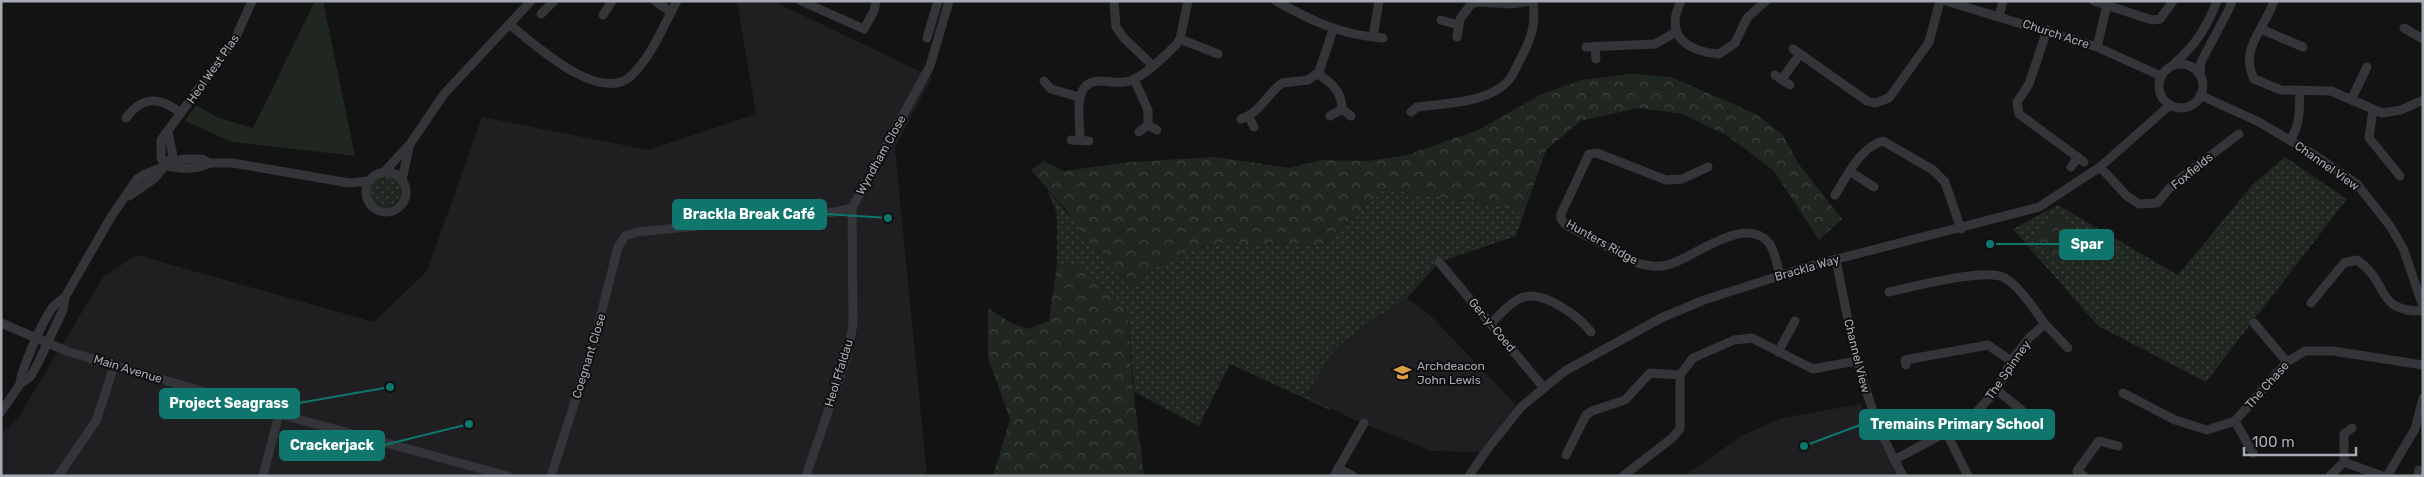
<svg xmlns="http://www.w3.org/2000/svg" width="2424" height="477" viewBox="0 0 2424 477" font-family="Rubik,sans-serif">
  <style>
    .built { fill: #1f1f21 }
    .grass { fill: url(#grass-dots) }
    .forest { fill: url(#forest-crowns) }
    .garden { fill: #202620 }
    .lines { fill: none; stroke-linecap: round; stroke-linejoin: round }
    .minor { stroke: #343539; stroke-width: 9 }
    .labels { text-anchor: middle; stroke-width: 4; stroke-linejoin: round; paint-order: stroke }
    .street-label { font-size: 12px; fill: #a6abb3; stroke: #0e0e0f }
    .poi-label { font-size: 12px; fill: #a6abb3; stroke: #0e0e0f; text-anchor: start }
    .leader { fill: none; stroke: #0f766e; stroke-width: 2 }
    .callout-dot { fill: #0f766e; stroke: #0e0e0f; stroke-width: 2 }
    .callout { fill: #0f766e; stroke: #0f766e; stroke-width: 2 }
    .callout-label { font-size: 14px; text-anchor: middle; font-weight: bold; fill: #fff }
  </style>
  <defs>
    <pattern id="grass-dots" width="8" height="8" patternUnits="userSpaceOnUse" patternTransform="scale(1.25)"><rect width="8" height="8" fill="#202620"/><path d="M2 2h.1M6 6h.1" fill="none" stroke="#3d433e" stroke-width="1.8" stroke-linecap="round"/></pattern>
    <pattern id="forest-crowns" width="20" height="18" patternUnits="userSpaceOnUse" patternTransform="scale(1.25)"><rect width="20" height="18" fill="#202620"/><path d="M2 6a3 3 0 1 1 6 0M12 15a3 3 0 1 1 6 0" fill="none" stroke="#3d433e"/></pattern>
  </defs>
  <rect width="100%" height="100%" fill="#131314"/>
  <!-- built -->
  <g class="built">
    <polygon points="737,1 769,1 779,4 932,77 895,148 927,476 1,476 1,435 18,418 103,277 137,255 374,322 427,271 482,117 648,150 756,114"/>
    <polygon points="1407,298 1432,317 1516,405 1479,452 1431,451 1353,419 1306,395 1334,350 1368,323"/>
    <polygon points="1861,404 1897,476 1684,476 1743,435 1782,418"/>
  </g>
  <!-- grass -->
  <g class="grass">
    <polygon points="2285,157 2347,199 2206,382 2098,326 2013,229 2058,205 2178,275 2253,184"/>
    <circle cx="385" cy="191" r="16"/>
    <polygon points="1047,189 1099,251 1115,265 1132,288 1151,269 1201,247 1224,243 1253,247 1279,243 1311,246 1324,244 1383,189 1507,207 1524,213 1516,236 1439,262 1407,298 1368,323 1334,350 1306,395 1331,408 1330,410 1230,364 1199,426 1134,392 1128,313 1084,268 1057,264 1057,214"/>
  </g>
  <!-- forest -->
  <g class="forest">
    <polygon points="1631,74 1671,77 1756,114 1783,135 1798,163 1842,219 1819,240 1774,171 1728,136 1682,114 1639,108 1580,121 1546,150 1524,213 1507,207 1383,189 1324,244 1311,246 1279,243 1253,247 1224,243 1201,247 1151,269 1132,288 1115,265 1086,239 1067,211 1031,170 1044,161 1064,171 1131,162 1215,157 1290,168 1321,160 1368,161 1407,155 1478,130 1540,95 1581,80"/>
    <polygon points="2058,216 2085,246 2069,261 2057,262 2035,237"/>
    <polygon points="1057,264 1084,268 1128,313 1132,379 1144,476 993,476 1010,419 988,358 988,308 1011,323 1028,329 1049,321"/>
  </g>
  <!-- garden -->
  <polygon class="garden" points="315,1 323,1 355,156 232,142 185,121 196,105 219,118 253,128"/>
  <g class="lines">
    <!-- minor -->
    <g class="minor">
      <polyline points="655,1 671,12"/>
      <polyline points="801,1 864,29 874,11 876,1"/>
      <polyline points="1114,1 1116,27 1123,37 1152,65"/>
      <path d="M1276,1C1312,21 1341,35 1383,38"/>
      <path d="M1681,1C1664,35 1686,51 1719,54L1735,43L1747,18L1766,1"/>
      <polyline points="1946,1 2097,47 2161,76"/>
      <polyline points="2094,1 2152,20 2160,19 2173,1"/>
      <path d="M2274,1C2264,30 2239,49 2254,79L2281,90L2331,91L2382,113L2401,110L2423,100"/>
      <polyline points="541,14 554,1"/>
      <polyline points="603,15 612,1"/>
      <polyline points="1999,16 2003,1"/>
      <polyline points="1441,20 1458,25"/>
      <path d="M509,24C533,43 599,105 631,76C652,56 663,26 677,1"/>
      <polyline points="2404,28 2423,39"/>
      <polyline points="2261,29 2303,47"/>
      <polyline points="2047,30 2029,84 2017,102 2019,114 2084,162"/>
      <polyline points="1373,37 1379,1"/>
      <polyline points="1457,37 1460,19 1471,4 1479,2 1512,4 1530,1"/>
      <polyline points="927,38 938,1"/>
      <polyline points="1180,39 1218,54"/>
      <polyline points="1595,46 1596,59"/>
      <polyline points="1586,47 1655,44 1676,32"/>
      <polyline points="2097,47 2107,5"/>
      <polyline points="1793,49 1867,101 1875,103 1889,98 1929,42 1940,1"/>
      <path d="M2174,64C2196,44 2206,29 2217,1"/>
      <circle cx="2181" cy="86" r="22"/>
      <path d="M1318,74C1332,83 1342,92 1342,109L1351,116"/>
      <polyline points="1775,75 1790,85"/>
      <polyline points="2200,75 2201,62 2229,9 2232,1"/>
      <polyline points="1134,79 1148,110 1148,125 1157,130"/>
      <polyline points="1782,79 1800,54"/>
      <polyline points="1044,81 1051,89 1079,97"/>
      <polyline points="2200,95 2259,122 2313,154 2357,184 2390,226 2403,248 2423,306"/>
      <polyline points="2351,100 2367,67"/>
      <polyline points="2373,110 2369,138 2400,176"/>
      <path d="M1411,112L1417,107C1446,103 1493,103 1511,77C1515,71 1518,63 1522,56C1532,37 1536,23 1533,1"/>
      <polyline points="1330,116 1342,109"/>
      <polyline points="1249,117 1254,127"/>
      <path d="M126,118C143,95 159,97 181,113"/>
      <path d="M1241,119C1261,112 1266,95 1282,83L1308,80L1319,72L1333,30"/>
      <polyline points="1139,132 1148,125"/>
      <polyline points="1071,140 1089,141"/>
      <path d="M1080,140C1081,123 1070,82 1099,81C1109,81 1120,84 1130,81C1145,76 1164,56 1176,45L1180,39L1188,1"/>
      <path d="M2290,140C2301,125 2299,108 2300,90"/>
      <polyline points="167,166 161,158 161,140 235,39 252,1"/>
      <path d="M167,166C183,169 196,170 210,163"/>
      <path d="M1708,167L1682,179L1666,180L1597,153L1589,154L1561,214V219L1566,225L1640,264C1651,266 1660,268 1670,264C1695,257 1745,214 1769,243C1775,251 1777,265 1780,275"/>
      <polyline points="2071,167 2078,157"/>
      <polyline points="2100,167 2127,196 2139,204 2157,203 2174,183 2239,134"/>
      <polyline points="385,171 410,144 444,94 531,1"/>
      <circle cx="386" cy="192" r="20"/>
      <polyline points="1851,172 1874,187"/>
      <polyline points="402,180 409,147"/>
      <path d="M1835,195C1848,175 1859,148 1883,141L1933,170L1945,182L1961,229"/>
      <polyline points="129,196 155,178 173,156 168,132"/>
      <path d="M1836,259C1850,335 1864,408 1903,476"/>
      <polyline points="1439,262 1544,388"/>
      <path d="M1889,292C1912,287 1987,267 2005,278C2022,289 2033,308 2045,324L2029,338L2011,361L1997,390L1969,420L1894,460"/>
      <path d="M2311,303L2344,263L2357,260C2390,282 2374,312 2423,311"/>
      <polyline points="1,323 69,352 279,414 508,476"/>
      <path d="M1491,323C1500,315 1510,302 1521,298C1542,289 1579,316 1591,332"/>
      <polyline points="2254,323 2287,362"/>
      <polyline points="2045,324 2068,348"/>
      <polyline points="1778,352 1795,321"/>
      <polyline points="1906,365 1905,360 1988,345 2011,361"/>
      <path d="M20,384C21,369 43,320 53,307C56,303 61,300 65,297"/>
      <polyline points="1997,390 2041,426"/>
      <polyline points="2123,393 2175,420 2207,430 2235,421 2287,362 2305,351 2333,351 2423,365"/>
      <polyline points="1,412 20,384 31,376 39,361 63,310 65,297 111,217 137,179 143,175 183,159 202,159 210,163 233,163 349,183 369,181"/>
      <polyline points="2235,421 2253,453"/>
      <polyline points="2352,428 2344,434 2344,462 2382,476"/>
      <polyline points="1947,434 1968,476"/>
      <polyline points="1566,455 1586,415 1592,411 1625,400 1650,373 1680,375"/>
      <polyline points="1338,468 1353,476"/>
      <polyline points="58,476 96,421 114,366"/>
      <polyline points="263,476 279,414"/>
      <polyline points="551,476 594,342 618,247 625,236 637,232 835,212 852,208 930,66 949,1"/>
      <polyline points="806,476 847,356 853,324 852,208"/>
      <polyline points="1334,476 1364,423"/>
      <polyline points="1469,476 1486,451 1521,407 1544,388 1565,371 1661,318 1704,300 1810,266 2039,207 2100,167 2170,105"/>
      <polyline points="1623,476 1672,438 1680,429 1680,375 1693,358 1734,340 1752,338 1813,369 1856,361"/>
      <polyline points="2084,476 2077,471 2099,441 2118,446"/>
      <polyline points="2330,476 2344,462"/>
      <polyline points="2387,476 2415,429 2423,398"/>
      <polyline points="2418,476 2419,470"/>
    </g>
  </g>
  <!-- icons -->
  <defs>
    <symbol id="school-bare" viewBox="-9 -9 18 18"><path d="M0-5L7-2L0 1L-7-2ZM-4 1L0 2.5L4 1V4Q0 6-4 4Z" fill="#d99d46" stroke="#0e0e0f" stroke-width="2.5" paint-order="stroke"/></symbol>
  </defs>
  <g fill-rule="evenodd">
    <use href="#school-bare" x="1390" y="360" width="25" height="25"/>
  </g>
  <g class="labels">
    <!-- street labels -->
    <g class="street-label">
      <text transform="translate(2056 34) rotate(18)" y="4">Church Acre</text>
      <text transform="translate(213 69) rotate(-55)" y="4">Heol West Plas</text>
      <text transform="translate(881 155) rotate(-61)" y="4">Wyndham Close</text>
      <text transform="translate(2327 166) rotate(35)" y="4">Channel View</text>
      <text transform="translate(2192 171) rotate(-39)" y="4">Foxfields</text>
      <text transform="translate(1602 242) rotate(29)" y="4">Hunters Ridge</text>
      <text transform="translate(1807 268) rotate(-16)" y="4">Brackla Way</text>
      <text transform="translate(1492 325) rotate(50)" y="4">Ger-y-Coed</text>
      <text transform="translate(589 356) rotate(-73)" y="4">Coegnant Close</text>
      <text transform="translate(1857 356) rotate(76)" y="4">Channel View</text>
      <text transform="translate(128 369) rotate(17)" y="4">Main Avenue</text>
      <text transform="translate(2008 370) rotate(-55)" y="4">The Spinney</text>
      <text transform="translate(839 373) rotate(-73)" y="4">Heol Ffaldau</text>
      <text transform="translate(2267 385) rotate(-48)" y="4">The Chase</text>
    </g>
    <!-- poi labels -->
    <g class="poi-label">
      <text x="1417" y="370">Archdeacon<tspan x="1417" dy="14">John Lewis</tspan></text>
    </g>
  </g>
  <!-- callouts -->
  <path class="leader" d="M888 218L826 214M1990 244L2060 244M390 387L299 403M1804 446L1860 425M469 424L384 445"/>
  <g class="callout-dot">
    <circle cx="888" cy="218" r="5"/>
    <circle cx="1990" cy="244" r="5"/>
    <circle cx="390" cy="387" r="5"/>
    <circle cx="1804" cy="446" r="5"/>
    <circle cx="469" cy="424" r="5"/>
  </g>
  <g class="callout">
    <rect x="673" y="200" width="153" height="29" rx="5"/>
    <rect x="2060" y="230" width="53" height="29" rx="5"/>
    <rect x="160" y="389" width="139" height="29" rx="5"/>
    <rect x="1860" y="410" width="194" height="29" rx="5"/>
    <rect x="280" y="431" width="104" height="29" rx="5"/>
  </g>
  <g class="callout-label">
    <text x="749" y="219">Brackla Break Café</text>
    <text x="2087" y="249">Spar</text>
    <text x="229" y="408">Project Seagrass</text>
    <text x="1957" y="429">Tremains Primary School</text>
    <text x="332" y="450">Crackerjack</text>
  </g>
  <!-- border -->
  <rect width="2424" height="477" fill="none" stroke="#a6abb3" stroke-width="5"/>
  <!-- scale -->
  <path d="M2244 447v8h112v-8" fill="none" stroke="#a6abb3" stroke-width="2.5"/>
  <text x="2252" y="447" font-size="15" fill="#a6abb3" stroke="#0e0e0f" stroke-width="4" paint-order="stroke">100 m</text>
</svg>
